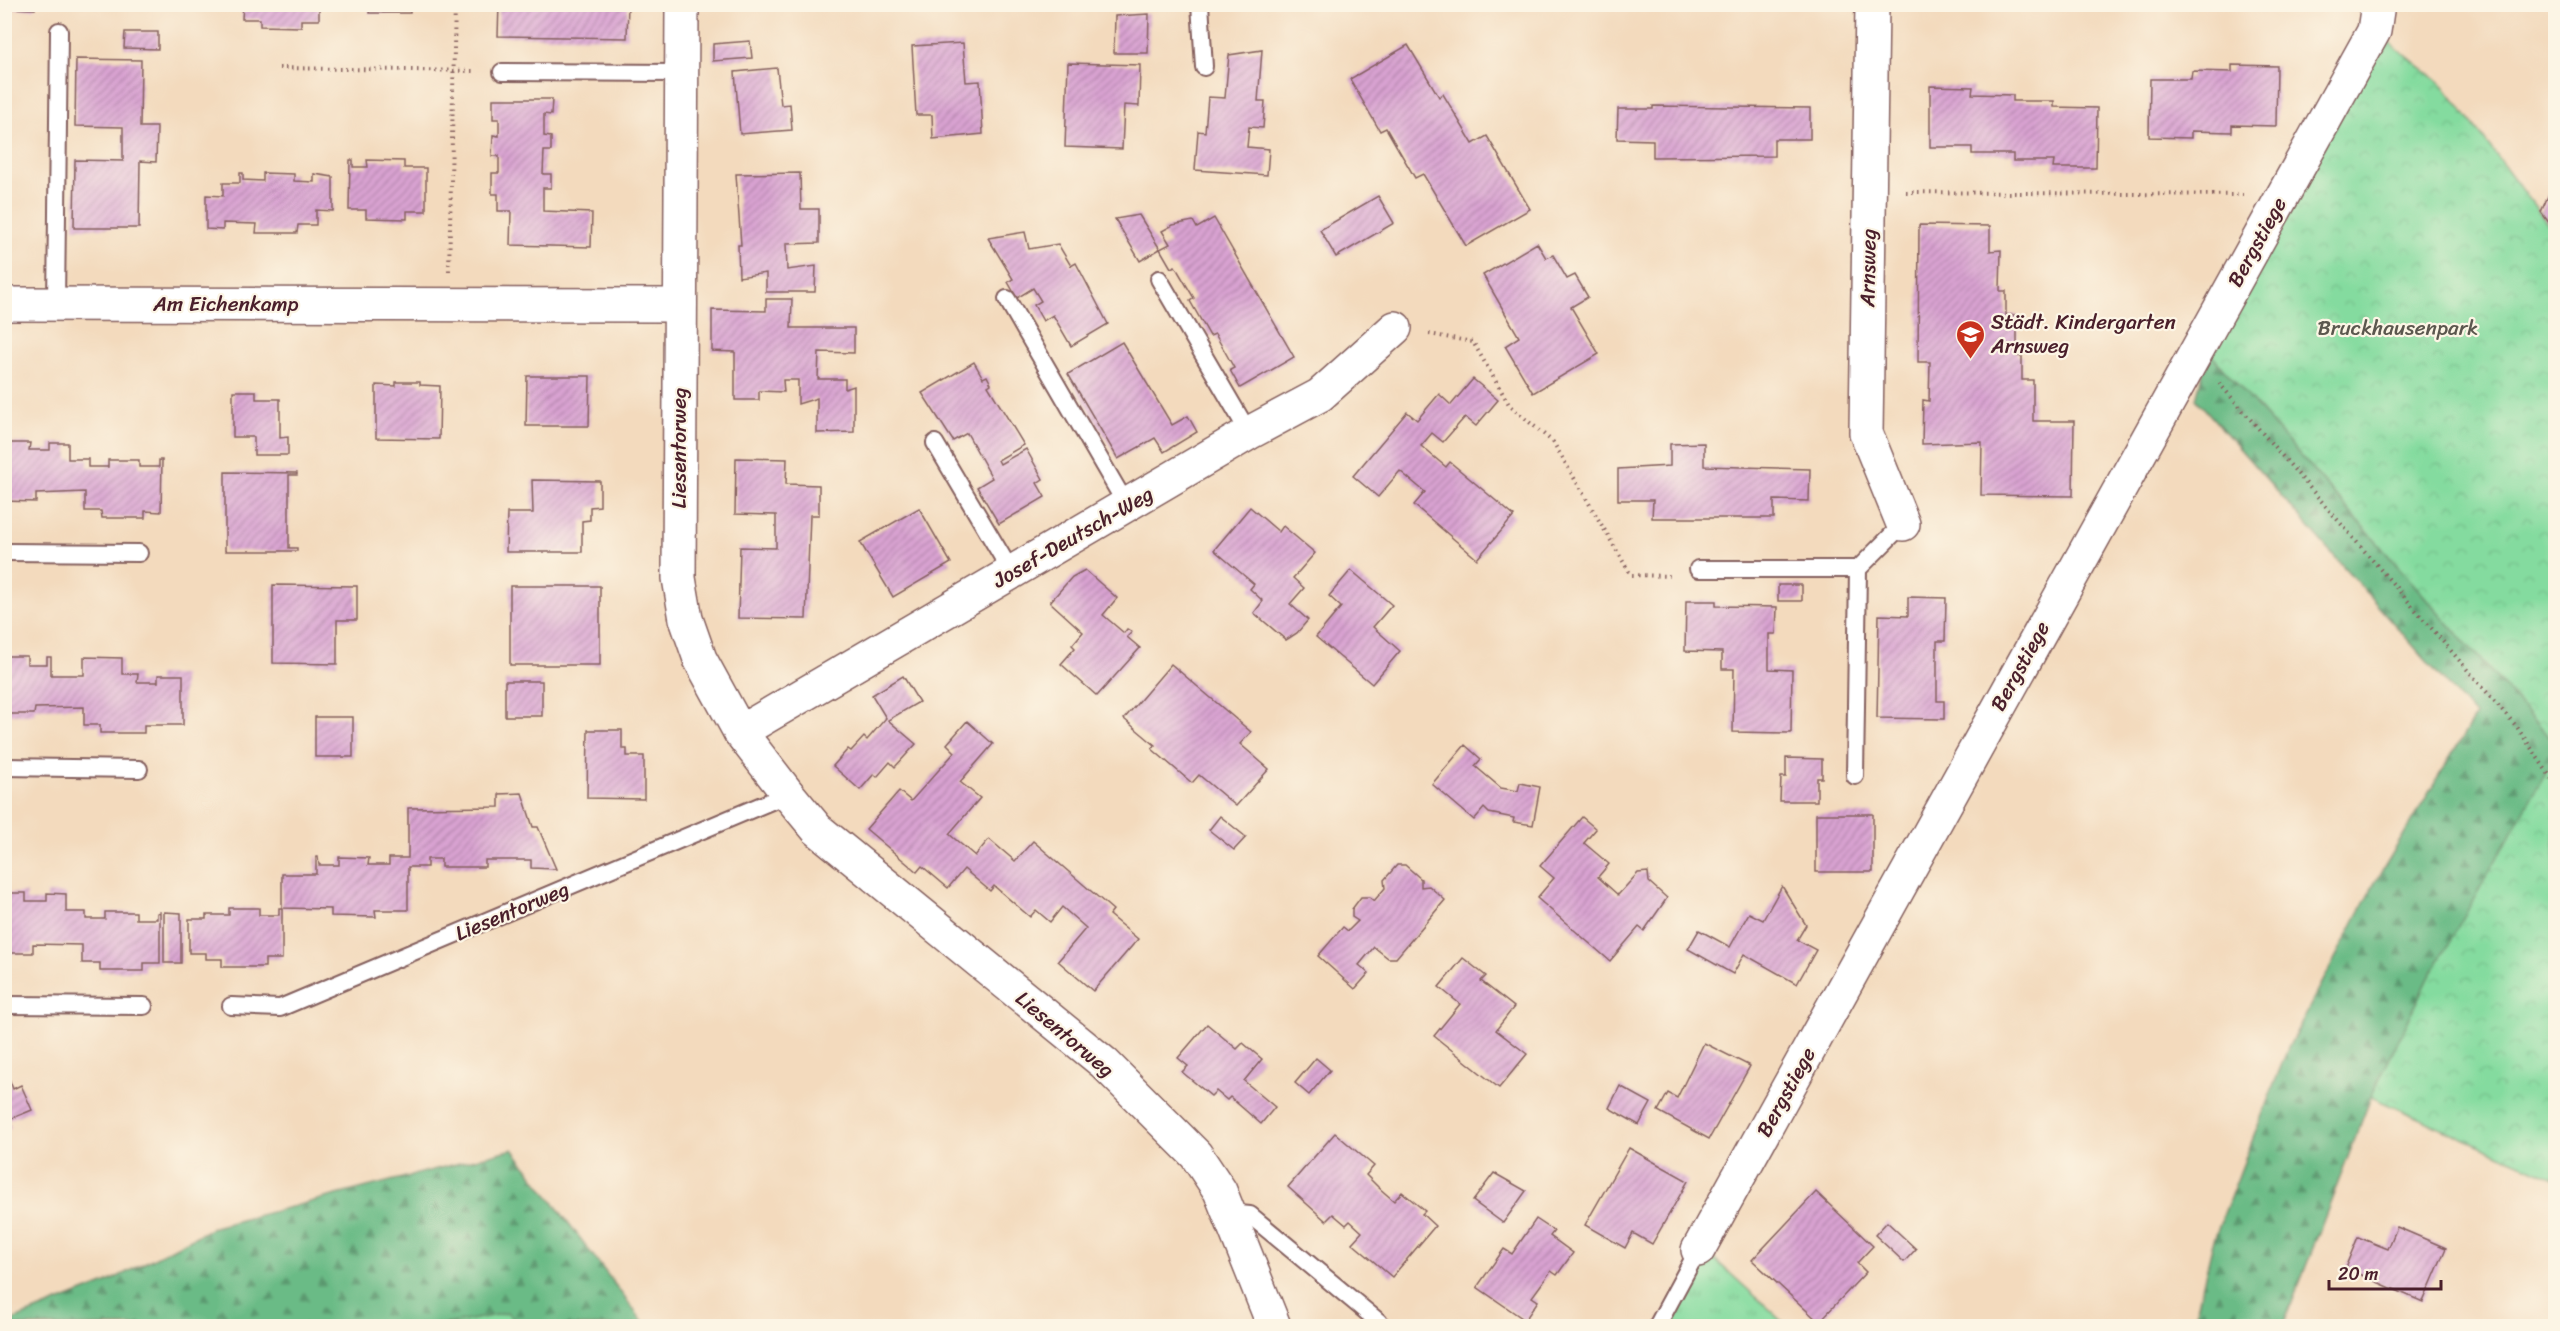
<svg xmlns="http://www.w3.org/2000/svg" width="2560" height="1331" viewBox="0 0 2560 1331" font-family="Sriracha,sans-serif">
  <style>
    .grass { fill: url(#grass-tufts); stroke: #677d65; stroke-width: 1.5 }
    .forest { fill: url(#forest-firs); stroke: #5a6d58; stroke-width: 1.5 }
    .park { fill: url(#park-crowns); stroke: #677d65; stroke-width: 1.5 }
    .garden { fill: #84db9f; stroke: #677d65; stroke-width: 1.5 }
    .building { fill: url(#building-hatch) }
    .lines { fill: none; stroke-linecap: round; stroke-linejoin: round }
    .lane-casing { stroke: #85605e; stroke-width: 20 }
    .street-casing { stroke: #85605e; stroke-width: 36 }
    .path { stroke: #85605e; stroke-width: 4; stroke-dasharray: 1.5 4.5; stroke-linecap: butt }
    .lane { stroke: #fff; stroke-width: 16 }
    .street { stroke: #fff; stroke-width: 33 }
    .labels { text-anchor: middle; stroke-width: 4.5; stroke-linejoin: round; paint-order: stroke }
    .street-label { font-size: 21px; fill: #4a1f2b; stroke: #fcf5e5 }
    .poi-label { font-size: 21px; fill: #4a1f2b; stroke: #fcf5e5; text-anchor: start }
    .park-label { font-size: 21px; fill: #5b574e; stroke: #fcf5e5 }
  </style>
  <defs>
    <pattern id="grass-tufts" width="24" height="20" patternUnits="userSpaceOnUse" patternTransform="scale(1.5)"><rect width="24" height="20" fill="#84db9f"/><path d="M3 7l-1-3M5 7V3M7 7l1-3M15 17l-1-3M17 17v-4M19 17l1-3" fill="none" stroke="#74bc89"/></pattern>
    <pattern id="forest-firs" width="22" height="20" patternUnits="userSpaceOnUse" patternTransform="scale(1.5)"><rect width="22" height="20" fill="#6bbb86"/><path d="M5 1l3.5 6h-7zM16 11l3.5 6h-7z" fill="#5a976e"/></pattern>
    <pattern id="park-crowns" width="20" height="18" patternUnits="userSpaceOnUse" patternTransform="scale(1.5)"><rect width="20" height="18" fill="#84db9f"/><path d="M2 6a3 3 0 1 1 6 0M12 15a3 3 0 1 1 6 0" fill="none" stroke="#74bc89"/></pattern>
    <pattern id="building-hatch" width="6" height="6" patternUnits="userSpaceOnUse" patternTransform="scale(1.5)"><rect width="6" height="6" fill="#d9a3d2"/><path d="M-1 1l2-2M0 6l6-6M5 7l2-2" fill="none" stroke="#b284ab"/></pattern>
  </defs>
  <rect width="100%" height="100%" fill="#fcf5e5"/>
  <filter id="ink" filterUnits="userSpaceOnUse"><feTurbulence type="fractalNoise" baseFrequency=".0167" numOctaves="2"/><feDisplacementMap in="SourceGraphic" scale="12" xChannelSelector="R" yChannelSelector="G"/><feConvolveMatrix kernelMatrix="1 2 1 2 8 2 1 2 1" color-interpolation-filters="sRGB"/></filter>
  <filter id="wash" filterUnits="userSpaceOnUse"><feTurbulence type="fractalNoise" baseFrequency=".008" numOctaves="4" result="noise"/><feDisplacementMap in="SourceGraphic" scale="24" xChannelSelector="R" yChannelSelector="G"/><feGaussianBlur stdDeviation="1.35" result="paint"/><feColorMatrix in="noise" values="0 0 0 0 0 0 0 0 0 0 0 0 0 0 0 0 0 1.4 0 .05"/><feComposite in="paint" operator="in"/></filter>
  <g filter="url(#wash)">
    <rect width="100%" height="100%" fill="#f3dabd"/>
    <!-- grass -->
    <polygon class="grass" points="1710,1255 1788,1326 1670,1326"/>
    <!-- forest -->
    <g class="forest">
      <polygon points="2208,351 2555,744 2556,756 2429,978 2371,1097 2283,1326 2193,1326 2213,1242 2288,1048 2374,884 2475,716 2196,399"/>
      <polygon points="513,1149 646,1326 520,1326 507,1313 439,1326 5,1326 5,1323 106,1283 214,1227"/>
    </g>
    <!-- park -->
    <g class="park">
      <polygon points="2378,33 2444,86 2555,233 2555,744 2208,351"/>
      <polygon points="2555,756 2555,1179 2371,1097 2429,978"/>
    </g>
    <!-- garden -->
    <polygon class="garden" points="508,1313 520,1326 439,1326"/>
    <g id="blocks">
      <!-- building -->
      <g class="building">
        <polygon points="5,4 35,4 35,9 5,8"/>
        <polygon points="243,4 319,4 319,20 301,20 301,27 260,26 260,19 242,19"/>
        <polygon points="370,4 410,4 410,13 369,13"/>
        <polygon points="499,4 628,4 627,38 498,36"/>
        <polygon points="1149,14 1148,53 1114,53 1115,16"/>
        <polygon points="125,32 158,32 158,49 124,48"/>
        <polygon points="750,41 752,58 713,61 713,44"/>
        <polygon points="963,43 966,82 980,81 983,134 933,139 932,115 916,115 912,46"/>
        <polygon points="1408,45 1439,97 1443,94 1473,144 1487,136 1530,209 1466,246 1423,174 1415,178 1386,128 1380,131 1350,79"/>
        <polygon points="1262,50 1258,101 1265,101 1263,128 1249,127 1247,147 1269,149 1267,175 1195,170 1198,131 1205,132 1208,97 1225,98 1229,55"/>
        <polygon points="76,59 141,60 140,127 157,127 156,162 140,161 139,228 74,228 75,160 123,161 123,127 75,126"/>
        <polygon points="1068,63 1140,65 1139,106 1124,105 1122,149 1065,147"/>
        <polygon points="2232,65 2277,66 2276,126 2232,125 2232,132 2191,131 2191,138 2149,137 2150,79 2191,79 2192,71 2232,72"/>
        <polygon points="777,68 781,105 790,104 792,130 740,134 735,72"/>
        <polygon points="1930,86 1973,87 1972,94 2013,95 2013,101 2054,101 2054,107 2097,108 2096,168 2053,168 2054,161 2013,161 2013,154 1972,154 1972,147 1930,147"/>
        <polygon points="493,99 552,99 551,115 544,114 544,136 551,137 551,151 544,151 543,174 551,174 551,188 543,188 543,211 592,213 591,247 510,245 511,211 498,211 498,194 492,194 492,173 499,173 499,156 492,156 493,135 499,136 499,119 493,119"/>
        <polygon points="1653,106 1810,108 1810,139 1774,139 1774,156 1653,157 1653,140 1617,139 1618,109 1653,109"/>
        <polygon points="350,160 353,160 353,167 368,167 367,160 404,161 404,168 426,168 426,211 407,211 407,219 366,218 366,210 349,210"/>
        <polygon points="240,173 243,173 243,180 263,181 263,173 294,174 294,181 314,182 314,174 333,177 333,211 316,210 316,225 298,225 297,233 256,233 257,224 223,223 223,230 206,229 206,195 223,196 223,183 240,183"/>
        <polygon points="800,173 801,209 819,209 819,243 786,244 787,270 816,266 815,292 766,292 766,273 739,277 738,245 741,245 736,174"/>
        <polygon points="2556,178 2556,232 2541,212"/>
        <polygon points="1378,196 1394,223 1336,257 1320,230"/>
        <polygon points="1139,215 1160,249 1140,261 1115,219"/>
        <polygon points="1214,218 1294,357 1240,388 1230,370 1234,368 1224,350 1215,334 1210,336 1190,301 1194,298 1175,266 1171,268 1160,249 1170,244 1162,231 1173,225 1193,221 1197,228"/>
        <polygon points="1919,225 1990,226 1990,251 2001,250 2000,291 2006,291 2006,315 2017,315 2017,356 2022,356 2022,380 2033,380 2033,421 2074,421 2073,496 1981,495 1982,442 1922,444 1923,400 1929,401 1930,362 1918,362"/>
        <polygon points="1025,232 1029,249 1058,244 1071,266 1076,263 1108,324 1071,346 1053,315 1043,321 1034,305 1041,301 1033,288 1017,298 1008,282 1013,279 988,238"/>
        <polygon points="1537,243 1546,258 1553,255 1567,279 1575,275 1588,297 1571,307 1599,354 1533,393 1505,346 1519,337 1483,275"/>
        <polygon points="766,299 792,299 791,328 854,328 854,353 819,352 818,379 845,379 845,389 854,386 854,432 817,433 817,398 798,404 798,380 783,380 784,392 759,391 759,400 735,400 735,352 712,351 712,310 766,311"/>
        <polygon points="1122,342 1172,425 1188,416 1197,432 1164,452 1155,438 1118,459 1068,374"/>
        <polygon points="974,362 983,378 987,376 991,384 988,386 1024,445 998,460 1000,464 1026,449 1043,479 1037,483 1045,497 999,524 977,487 992,478 967,433 953,441 922,393"/>
        <polygon points="527,376 590,376 589,426 526,426"/>
        <polygon points="1473,379 1498,400 1476,426 1465,417 1443,442 1432,433 1421,446 1446,467 1450,462 1514,516 1477,559 1414,505 1425,492 1400,471 1378,497 1353,476 1407,412 1417,420 1439,394 1451,405"/>
        <polygon points="396,382 420,382 420,385 440,386 439,439 376,438 376,385 396,386"/>
        <polygon points="233,391 256,391 256,399 280,399 280,438 288,437 288,455 254,455 254,437 233,437"/>
        <polygon points="4,443 30,443 29,450 50,450 50,443 68,443 68,459 88,459 88,467 108,467 108,460 139,460 139,467 159,467 159,460 162,460 161,512 145,511 145,518 102,518 101,511 85,511 85,492 36,494 36,502 4,501"/>
        <polygon points="1704,443 1704,466 1810,469 1809,501 1774,500 1774,518 1652,518 1653,500 1618,500 1618,469 1670,466 1670,444"/>
        <polygon points="736,458 787,459 786,484 819,485 819,515 810,515 806,619 738,618 740,547 776,548 776,515 735,514"/>
        <polygon points="225,472 297,473 297,475 289,475 289,548 297,548 297,551 225,551"/>
        <polygon points="532,480 600,481 600,506 590,507 590,520 582,521 582,552 506,552 507,513 533,513"/>
        <polygon points="1250,507 1279,532 1283,526 1315,553 1293,578 1304,588 1290,604 1308,620 1297,633 1286,640 1254,613 1263,601 1250,589 1254,584 1214,550"/>
        <polygon points="919,508 951,563 893,597 860,542"/>
        <polygon points="1085,570 1117,598 1103,615 1124,633 1127,629 1132,632 1127,637 1140,648 1097,696 1061,664 1075,648 1072,645 1083,632 1050,602 1072,577"/>
        <polygon points="1351,570 1392,605 1373,627 1400,651 1372,684 1316,637 1341,607 1329,596"/>
        <polygon points="273,585 357,586 357,620 337,620 337,664 273,663"/>
        <rect x="1778" y="585" width="24" height="16"/>
        <rect x="510" y="586" width="90" height="79"/>
        <polygon points="1908,597 1946,598 1945,641 1937,641 1937,701 1944,701 1944,719 1877,718 1879,615 1908,616"/>
        <polygon points="1686,601 1716,601 1716,606 1777,607 1776,634 1769,634 1769,669 1792,670 1791,733 1733,732 1734,669 1722,669 1722,652 1685,651"/>
        <polygon points="4,656 27,656 27,664 47,664 47,657 51,657 51,675 84,675 84,657 122,658 122,674 138,674 137,682 158,682 158,675 183,675 183,725 144,725 144,733 100,733 100,725 84,725 84,707 35,708 34,714 4,714"/>
        <polygon points="1171,664 1251,732 1240,744 1269,769 1236,806 1199,775 1192,783 1152,749 1155,745 1124,719"/>
        <polygon points="903,676 919,702 888,720 916,744 895,767 890,762 877,777 874,774 860,790 833,766 848,749 851,751 864,737 867,740 886,718 872,695"/>
        <rect x="505" y="681" width="37" height="35"/>
        <rect x="315" y="717" width="38" height="40"/>
        <polygon points="967,721 993,744 960,782 980,798 949,834 975,856 989,839 1015,861 1033,841 1113,910 1109,915 1138,939 1093,991 1058,961 1086,928 1062,907 1050,922 1036,910 1030,917 994,886 990,891 964,869 948,888 922,866 917,872 866,829 899,791 911,801 955,752 947,744"/>
        <polygon points="588,730 622,730 622,749 627,749 627,756 644,756 644,799 587,798"/>
        <polygon points="1465,745 1481,759 1475,766 1501,788 1518,791 1520,783 1540,787 1533,825 1513,822 1514,818 1489,813 1484,808 1474,820 1432,784"/>
        <polygon points="1786,758 1822,759 1822,778 1817,778 1817,801 1780,801 1781,777 1786,777"/>
        <polygon points="522,793 533,827 538,827 556,869 531,868 531,860 485,860 485,867 441,867 441,859 427,859 427,867 408,867 408,910 375,910 376,917 331,916 331,909 282,908 282,874 316,874 316,857 318,857 319,865 339,865 339,857 369,858 368,865 389,865 389,858 408,858 408,808 499,807 499,794"/>
        <rect x="1816" y="814" width="57" height="58"/>
        <polygon points="1220,816 1246,837 1234,850 1209,830"/>
        <polygon points="1582,817 1596,829 1584,843 1609,864 1598,877 1618,895 1638,873 1648,872 1649,882 1667,898 1644,931 1639,927 1610,961 1537,898 1554,878 1540,866"/>
        <polygon points="1397,865 1405,865 1421,879 1421,887 1429,886 1445,900 1396,958 1388,958 1374,947 1359,965 1369,973 1355,989 1318,956 1343,927 1348,931 1358,921 1352,917 1352,909 1361,897 1369,897 1374,901 1385,888 1384,880"/>
        <polygon points="1782,886 1806,925 1797,940 1816,950 1797,984 1744,954 1733,974 1688,949 1699,930 1730,947 1749,913 1763,920"/>
        <polygon points="4,893 26,893 26,901 47,901 47,893 66,894 66,912 86,912 86,919 105,919 105,912 136,912 136,919 157,919 157,913 160,912 160,963 144,963 144,971 100,971 100,963 82,963 82,945 33,944 33,953 4,953"/>
        <polygon points="229,908 259,908 259,915 279,915 279,908 282,908 282,959 265,959 265,967 222,967 222,959 206,959 206,953 189,953 189,919 206,919 206,915 229,915"/>
        <polygon points="164,912 181,913 181,963 164,963"/>
        <polygon points="1463,958 1486,976 1481,981 1514,1007 1496,1030 1527,1054 1499,1088 1434,1036 1460,1004 1439,987"/>
        <polygon points="1207,1024 1237,1049 1243,1043 1262,1059 1244,1081 1275,1107 1261,1124 1230,1097 1227,1100 1216,1091 1211,1096 1182,1072 1188,1066 1178,1058"/>
        <polygon points="1704,1043 1750,1066 1709,1139 1658,1111 1668,1093 1677,1098"/>
        <polygon points="1316,1058 1330,1070 1309,1095 1295,1083"/>
        <polygon points="5,1068 13,1089 21,1085 32,1110 8,1120 11,1128 5,1130"/>
        <polygon points="1620,1086 1651,1103 1639,1125 1609,1108"/>
        <polygon points="1335,1133 1374,1166 1366,1175 1378,1187 1394,1201 1402,1192 1425,1211 1422,1214 1435,1226 1392,1277 1352,1243 1362,1232 1350,1221 1346,1225 1333,1214 1326,1221 1288,1187"/>
        <polygon points="1629,1148 1688,1181 1652,1244 1633,1233 1625,1248 1585,1225"/>
        <polygon points="1494,1173 1526,1191 1503,1223 1473,1201"/>
        <polygon points="1816,1192 1873,1246 1857,1263 1866,1272 1819,1322 1752,1260"/>
        <polygon points="1536,1219 1554,1231 1550,1236 1573,1253 1557,1275 1551,1271 1532,1297 1538,1301 1525,1320 1477,1287 1504,1249 1512,1254"/>
        <polygon points="1887,1222 1916,1249 1904,1262 1875,1235"/>
        <polygon points="2397,1227 2446,1248 2423,1302 2345,1268 2358,1237 2388,1249"/>
      </g>
    </g>
  </g>
  <g filter="url(#ink)">
    <use href="#blocks" fill-opacity="0" stroke="#85605e" stroke-width="1.5"/>
    <g class="lines">
      <defs>
        <g id="lane">
          <polyline points="1200,4 1204,67"/>
          <polyline points="502,72 681,73"/>
          <polyline points="1159,279 1249,433"/>
          <polyline points="1007,299 1127,506"/>
          <polyline points="56,304 59,31"/>
          <polyline points="935,443 1012,573"/>
          <polyline points="4,552 139,553"/>
          <polyline points="1698,569 1858,569"/>
          <polyline points="4,767 139,769"/>
          <polyline points="1855,776 1858,569 1903,524"/>
          <polyline points="4,1005 144,1006"/>
          <polyline points="231,1006 280,1008 788,794"/>
          <polyline points="1229,1213 1250,1215 1379,1322 1380,1326"/>
          <polyline points="1657,1326 1698,1250"/>
        </g>
        <g id="street">
          <polyline points="682,4 679,578 686,619 700,659 740,732 788,794 817,829 1104,1063 1196,1155 1220,1191 1274,1326"/>
          <polyline points="1872,4 1866,433 1903,524"/>
          <polyline points="4,304 680,305"/>
          <polyline points="740,732 1249,433 1320,395 1395,328"/>
          <polyline points="1698,1250 2374,31 2378,4"/>
        </g>
      </defs>
      <!-- lane casing -->
      <use href="#lane" class="lane-casing"/>
      <!-- street casing -->
      <use href="#street" class="street-casing"/>
      <!-- path -->
      <g class="path">
        <polyline points="279,68 474,71"/>
        <polyline points="1906,192 2243,195"/>
        <polyline points="449,271 455,4"/>
        <polyline points="1429,334 1473,342 1510,406 1553,442 1631,575 1673,576"/>
        <polyline points="2219,383 2517,727 2556,785"/>
      </g>
      <!-- lane -->
      <use href="#lane" class="lane"/>
      <!-- street -->
      <use href="#street" class="street"/>
    </g>
  </g>
  <!-- icons -->
  <defs>
    <symbol id="school-pin" viewBox="-11 -11 22 30"><path d="M0 17L-7.5 6A9.5 9.5 0 1 1 7.5 6Z" fill="#c8321e" stroke="#fcf5e5"/><path d="M0-5L7-2L0 1L-7-2ZM-4 1L0 2.5L4 1V4Q0 6-4 4Z" fill="#fff"/></symbol>
  </defs>
  <g fill-rule="evenodd">
    <use href="#school-pin" x="1954" y="318" width="33" height="45"/>
  </g>
  <g class="labels">
    <!-- street labels -->
    <g class="street-label">
      <text transform="translate(2257 242) rotate(-61)" y="7">Bergstiege</text>
      <text transform="translate(1868 268) rotate(-89)" y="7">Arnsweg</text>
      <text x="226" y="311">Am Eichenkamp</text>
      <text transform="translate(679 448) rotate(-90)" y="7">Liesentorweg</text>
      <text transform="translate(1073 537) rotate(-30)" y="7">Josef-Deutsch-Weg</text>
      <text transform="translate(2020 666) rotate(-61)" y="7">Bergstiege</text>
      <text transform="translate(512 911) rotate(-23)" y="7">Liesentorweg</text>
      <text transform="translate(1065 1034) rotate(40)" y="7">Liesentorweg</text>
      <text transform="translate(1786 1092) rotate(-61)" y="7">Bergstiege</text>
    </g>
    <!-- poi labels -->
    <g class="poi-label">
      <text x="1991" y="329">Städt. Kindergarten<tspan x="1991" dy="24">Arnsweg</tspan></text>
    </g>
    <!-- park labels -->
    <g class="park-label">
      <text x="2398" y="335">Bruckhausenpark</text>
    </g>
  </g>
  <!-- margin -->
  <rect width="2560" height="1331" fill="none" stroke="#fcf5e5" stroke-width="24"/>
  <!-- scale -->
  <path d="M2329 1280v9h112v-9" fill="none" stroke="#4a1f2b" stroke-width="3"/>
  <text x="2338" y="1280" font-size="18" fill="#4a1f2b" stroke="#fcf5e5" stroke-width="4.5" paint-order="stroke">20 m</text>
</svg>
